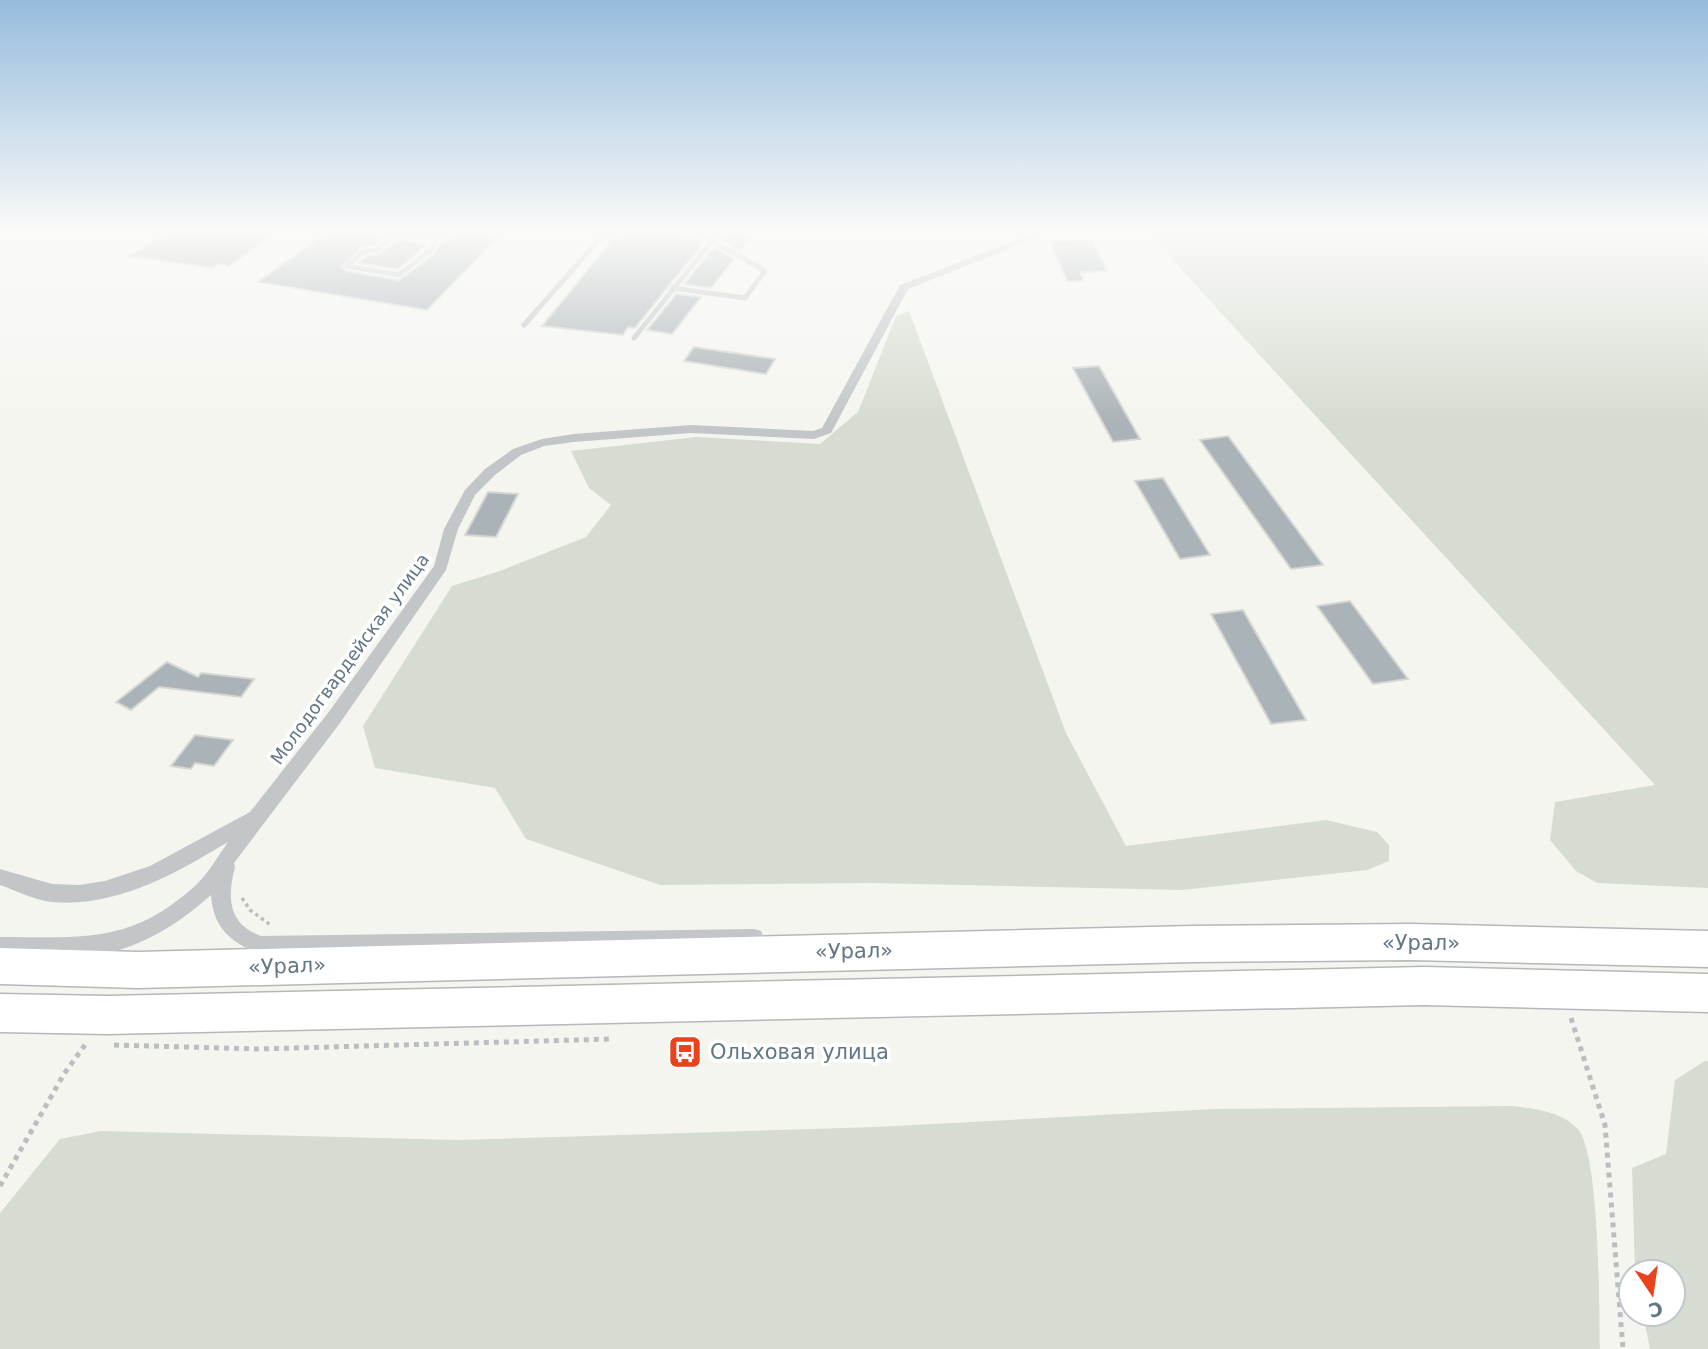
<svg xmlns="http://www.w3.org/2000/svg" width="1708" height="1349" viewBox="0 0 1708 1349" font-family="'DejaVu Sans',sans-serif">
  <style>
    .green { fill: #d6dcd1 }
    .building { fill: #aab3b7; stroke: #d6d6d3; stroke-width: 2 }
    .lines { fill: none; stroke-linecap: round; stroke-linejoin: round }
    .highway-casing { stroke: #b4b8bb; stroke-width: 3 }
    .path-far1 { stroke: #bbbec0; stroke-width: 3.5; stroke-dasharray: 3.5 3.5; stroke-linecap: butt }
    .path { stroke: #bbbec0; stroke-width: 5; stroke-dasharray: 5 5; stroke-linecap: butt }
    .lane { stroke: #c2c6c9; stroke-width: 5 }
    .street { fill: #c2c6c9; fill-rule: evenodd }
    .highway { fill: #fff; fill-rule: evenodd }
    .labels { text-anchor: middle; stroke-width: 7; stroke-linejoin: round; paint-order: stroke }
    .street-label { font-size: 18px; fill: #627683; stroke: #fff }
    .near-street-label { font-size: 21px; fill: #627683; stroke: #fff }
    .near-poi-label { font-size: 21px; fill: #627683; stroke: #fff; text-anchor: start }
  </style>
  <rect width="100%" height="100%" fill="#f5f5f0"/>
  <!-- green -->
  <g class="green">
    <polygon points="1153,233 1708,233 1708,888 1597,883 1576,871 1550,840 1555,802 1655,785 1177,265"/>
    <polygon points="909,311 1066,733 1126,846 1326,820 1377,832 1389,845 1389,861 1367,870 1182,890 872,883 660,885 526,839 495,788 375,768 363,726 452,586 500,571 586,537 611,505 589,488 571,451 696,437 820,444 858,412 896,316"/>
    <polygon points="1705,1061 1708,1061 1708,1349 1650,1349 1643,1314 1673,1314 1673,1272 1635,1272 1632,1168 1666,1154 1675,1080"/>
    <path d="M1513,1106C1536,1109 1561,1111 1578,1129C1600,1155 1599,1308 1600,1349H0V1213L60,1139L101,1131L458,1140L876,1127L1214,1109Z"/>
  </g>
  <!-- building -->
  <g class="building">
    <polygon points="166,233 276,233 229,266 218,264 213,268 130,256"/>
    <polygon points="326,233 389,233 374,245 362,247 342,267 346,271 399,280 435,253 439,245 453,233 502,233 427,310 258,282"/>
    <polygon points="618,233 681,233 694,235 704,242 635,328 628,327 623,335 542,326"/>
    <polygon points="710,233 754,233 740,251"/>
    <polygon points="398,240 428,244 398,269 359,263 367,256 379,254"/>
    <polygon points="1092,240 1107,271 1080,272 1083,281 1067,281 1050,241"/>
    <polygon points="714,247 734,259 711,288 684,284"/>
    <polygon points="676,294 701,297 672,334 647,330"/>
    <polygon points="694,347 775,359 766,374 684,361"/>
    <polygon points="1099,366 1140,439 1113,442 1073,368"/>
    <polygon points="1228,436 1323,565 1291,569 1200,440"/>
    <polygon points="1163,478 1210,555 1180,559 1135,481"/>
    <polygon points="488,492 518,494 496,537 465,535"/>
    <polygon points="1350,601 1408,679 1373,684 1317,606"/>
    <polygon points="1243,610 1306,720 1271,724 1211,614"/>
    <polygon points="167,662 198,677 201,673 254,679 241,697 159,687 131,710 116,702"/>
    <polygon points="195,735 233,740 214,766 195,763 191,769 171,766"/>
  </g>
  <g class="lines">
    <defs>
      <g id="highway">
        <polygon points="1412,924 1708,931 1708,967 1412,960 1192,962 138,988 0,984 0,948 138,952 1192,926"/>
        <polygon points="1424,967 1708,974 1708,1012 1424,1005 107,1034 0,1032 0,994 107,996"/>
      </g>
    </defs>
    <!-- highway casing -->
    <use href="#highway" class="highway-casing"/>
    <!-- path-far1 -->
    <polyline class="path-far1" points="242,898 250,910 272,926"/>
    <!-- path -->
    <g class="path">
      <polyline points="1571,1018 1605,1125 1623,1349"/>
      <polyline points="114,1045 258,1049 612,1039"/>
      <polyline points="0,1186 64,1074 85,1045"/>
    </g>
    <!-- lane -->
    <g class="lane">
      <polyline points="437,234 397,234 376,250 365,251 347,266 399,275 432,249 438,233"/>
      <polyline points="672,288 745,298 765,271 699,233"/>
      <polyline points="524,325 605,233"/>
      <polyline points="634,338 712,241"/>
    </g>
    <!-- street -->
    <path class="street" d="M1035,233H1049L908,289L831,433L814,439L691,433L574,442L544,446L521,455L495,475L475,495L458,529L446,570L340,723L234,863L235,867C227,897 228,924 261,936L754,929L761,931L764,938L761,945L754,947L261,954C232,944 213,928 211,895C182,921 147,944 108,953C74,960 35,955 0,955V937C82,937 130,945 196,885C208,874 218,856 228,842C175,874 115,908 52,902C34,900 17,891 0,885V869L52,884L79,885L105,881L150,866L250,812L328,713L434,566L444,529L465,490L485,469L513,449L542,439L574,434L691,425L813,431L822,428L900,285Z"/>
    <!-- highway -->
    <use href="#highway" class="highway"/>
  </g>
  <!-- sky -->
  <linearGradient id="sky" x2="0" y2="1"><stop stop-color="#97bcdd"/><stop offset="0.55" stop-color="#fafaf8"/><stop offset="1" stop-color="#fafaf8" stop-opacity="0"/></linearGradient>
  <rect width="1708" height="422" fill="url(#sky)"/>
  <!-- icons -->
  <defs>
    <symbol id="bus-square" viewBox="-11 -11 22 22"><rect x="-9" y="-9" width="18" height="18" rx="4" fill="#e9421c" stroke="#fff"/><path d="M-5-6H5V4H4V6H2V4H-2V6H-4V4H-5ZM-3.5-4V0h7V-4ZM-3.5 1.2v1.5H-2V1.2ZM2 1.2v1.5H3.5V1.2Z" fill="#fff"/></symbol>
  </defs>
  <g fill-rule="evenodd">
    <use href="#bus-square" x="666" y="1033" width="38" height="38"/>
  </g>
  <g class="labels">
    <!-- street labels -->
    <g class="street-label">
      <text transform="translate(350 659) rotate(-54)" y="6">Молодогвардейская улица</text>
    </g>
    <!-- near-street labels -->
    <g class="near-street-label">
      <text x="1421" y="950">«Урал»</text>
      <text transform="translate(854 951) rotate(-1)" y="7">«Урал»</text>
      <text transform="translate(287 966) rotate(-2)" y="7">«Урал»</text>
    </g>
    <!-- near-poi labels -->
    <g class="near-poi-label">
      <text x="710" y="1059">Ольховая улица</text>
    </g>
  </g>
  <!-- north arrow -->
  <g transform="translate(1652 1293) rotate(167)"><circle r="33" fill="#ffffff" stroke="#c0c8cd" stroke-width="2"/>
  <path d="M0-5L12 26L0 18L-12 26Z" fill="#e9421c"/>
  <text y="-10" font-size="19" font-weight="bold" text-anchor="middle" fill="#627683">С</text>
  </g>
</svg>
